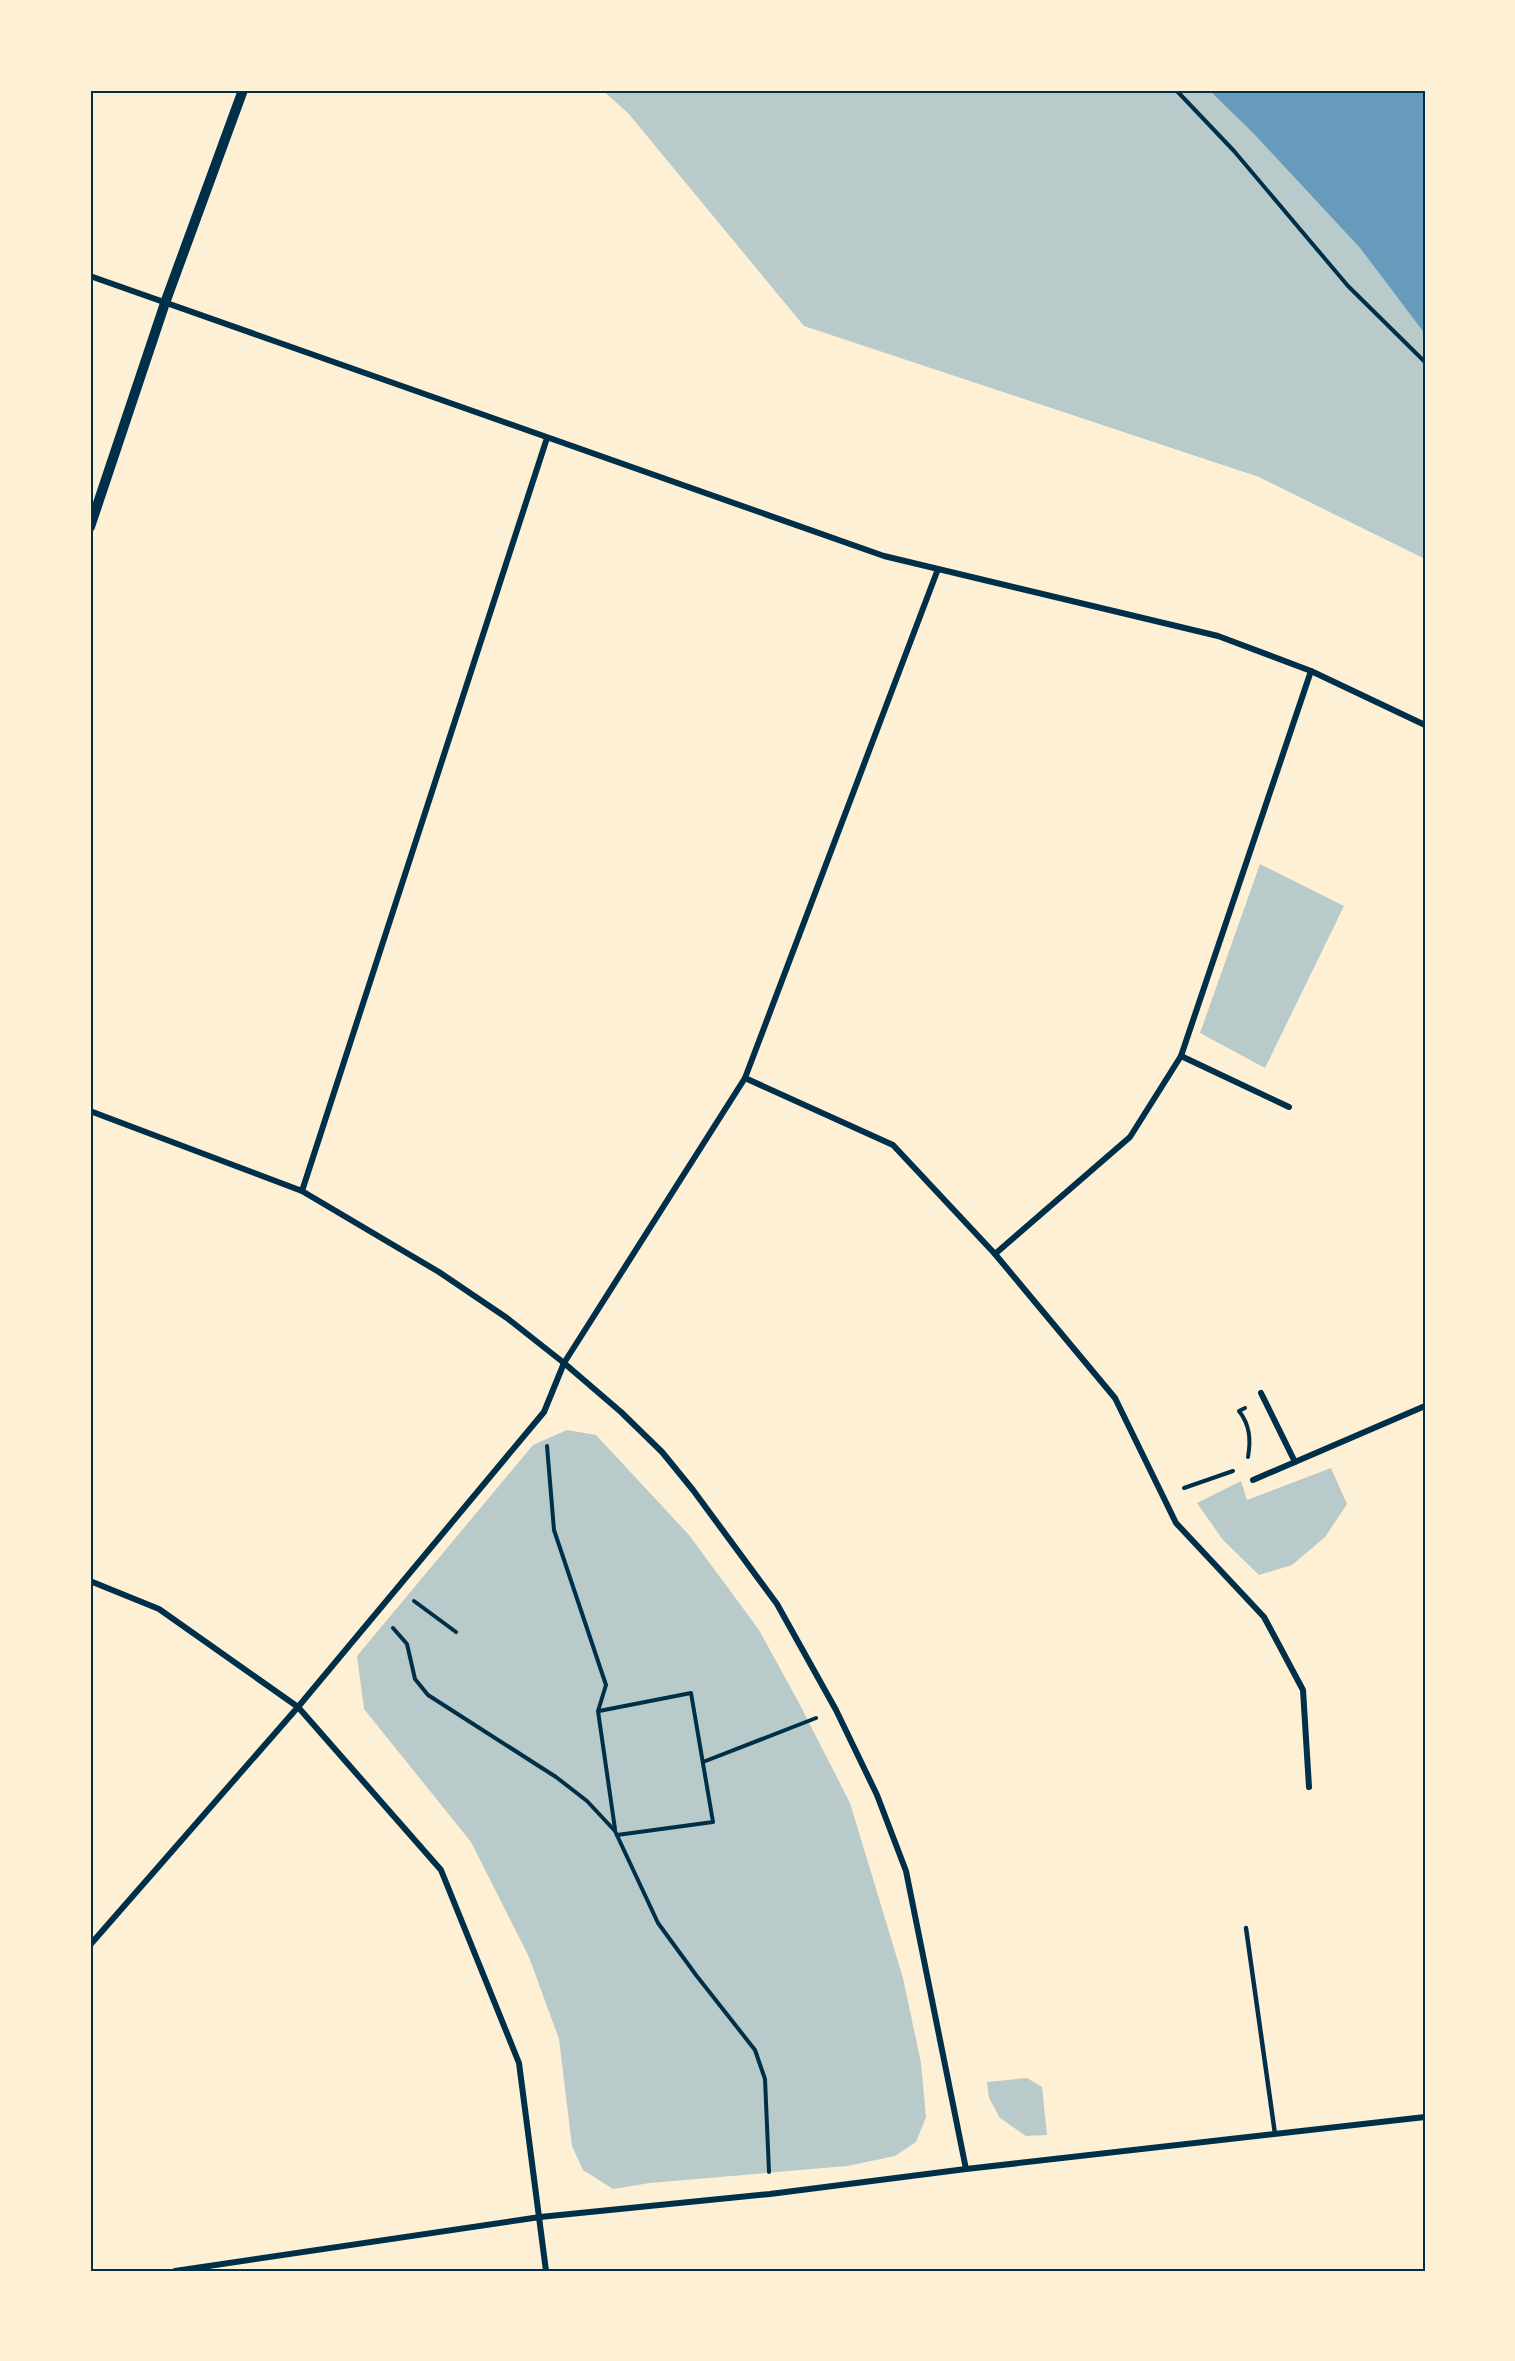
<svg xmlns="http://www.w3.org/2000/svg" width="1515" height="2361" viewBox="0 0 1515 2361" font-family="Cabin,sans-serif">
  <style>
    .green { fill: #b9caca }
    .water { fill: #669bbc }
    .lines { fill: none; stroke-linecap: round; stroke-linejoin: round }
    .path { stroke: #003049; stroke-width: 4 }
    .service { stroke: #003049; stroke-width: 4.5 }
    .minor { stroke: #003049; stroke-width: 6 }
    .tertiary { stroke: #003049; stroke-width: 10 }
    .neatline { fill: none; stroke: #003049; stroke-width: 2 }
  </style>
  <rect width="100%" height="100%" fill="#fdf0d5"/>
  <!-- green -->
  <g class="green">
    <polygon points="602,90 1209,90 1253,133 1360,248 1425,334 1425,559 1259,477 804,326 628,113"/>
    <polygon points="1260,864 1344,906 1265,1068 1200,1033"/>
    <polygon points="567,1430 596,1435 689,1535 759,1630 799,1703 850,1803 903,1978 921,2063 926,2117 916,2142 895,2156 847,2166 650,2183 613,2189 583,2170 572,2146 559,2039 529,1957 471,1842 364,1709 357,1656 533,1445"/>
    <polygon points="1331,1468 1347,1504 1325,1537 1292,1565 1259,1575 1223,1540 1197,1503 1241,1481 1247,1500"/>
    <polygon points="1027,2078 1042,2087 1047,2135 1026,2136 1000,2118 989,2098 987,2082"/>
  </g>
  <!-- water -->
  <polygon class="water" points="1209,90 1425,90 1425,334 1360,248 1253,133"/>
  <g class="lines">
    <!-- path -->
    <g class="path">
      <polyline points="1176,90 1234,151 1348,286 1425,362"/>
      <path d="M1245,1408L1239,1411C1250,1425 1251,1440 1248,1457"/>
      <polyline points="547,1446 554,1530 606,1685 598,1711 615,1829"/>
      <polyline points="1184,1488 1233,1471"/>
      <polyline points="414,1601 456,1632"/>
      <polyline points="393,1628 407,1644 415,1679 428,1695 556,1777 587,1801 615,1831 658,1923 696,1975 755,2050 765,2079 769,2172"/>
      <polyline points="599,1711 691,1693 713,1822 617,1835"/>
      <polyline points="703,1762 816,1718"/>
    </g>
    <!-- service -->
    <polyline class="service" points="1246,1928 1275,2134"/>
    <!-- minor -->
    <g class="minor">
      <polyline points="90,276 884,556 1218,636 1311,671 1425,725"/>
      <polyline points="1181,1056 1289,1107"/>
      <polyline points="745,1078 893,1145 995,1254 1115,1398 1176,1523 1264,1617 1303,1690 1309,1787"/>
      <polyline points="90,1111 302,1191 439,1272 507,1318 564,1363 621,1412 662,1452 693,1490 777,1604 836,1710 877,1795 906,1871 966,2169"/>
      <polyline points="302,1191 547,438"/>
      <polyline points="995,1254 1130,1137 1181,1056 1311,671"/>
      <polyline points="1261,1393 1295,1462"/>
      <polyline points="1253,1480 1425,1406"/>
      <polyline points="90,1581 159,1609 298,1707 441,1870 519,2063 546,2271"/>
      <polyline points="90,1945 298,1707 544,1412 564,1363 745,1078 938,569"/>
      <polyline points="175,2271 540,2217 770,2194 966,2169 1425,2117"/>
    </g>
    <!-- tertiary -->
    <polyline class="tertiary" points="90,527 165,303 243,90"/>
  </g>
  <!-- border -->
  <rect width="1515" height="2361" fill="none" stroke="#fdf0d5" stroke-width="183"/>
  <rect x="92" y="92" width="1332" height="2178" class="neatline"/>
</svg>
